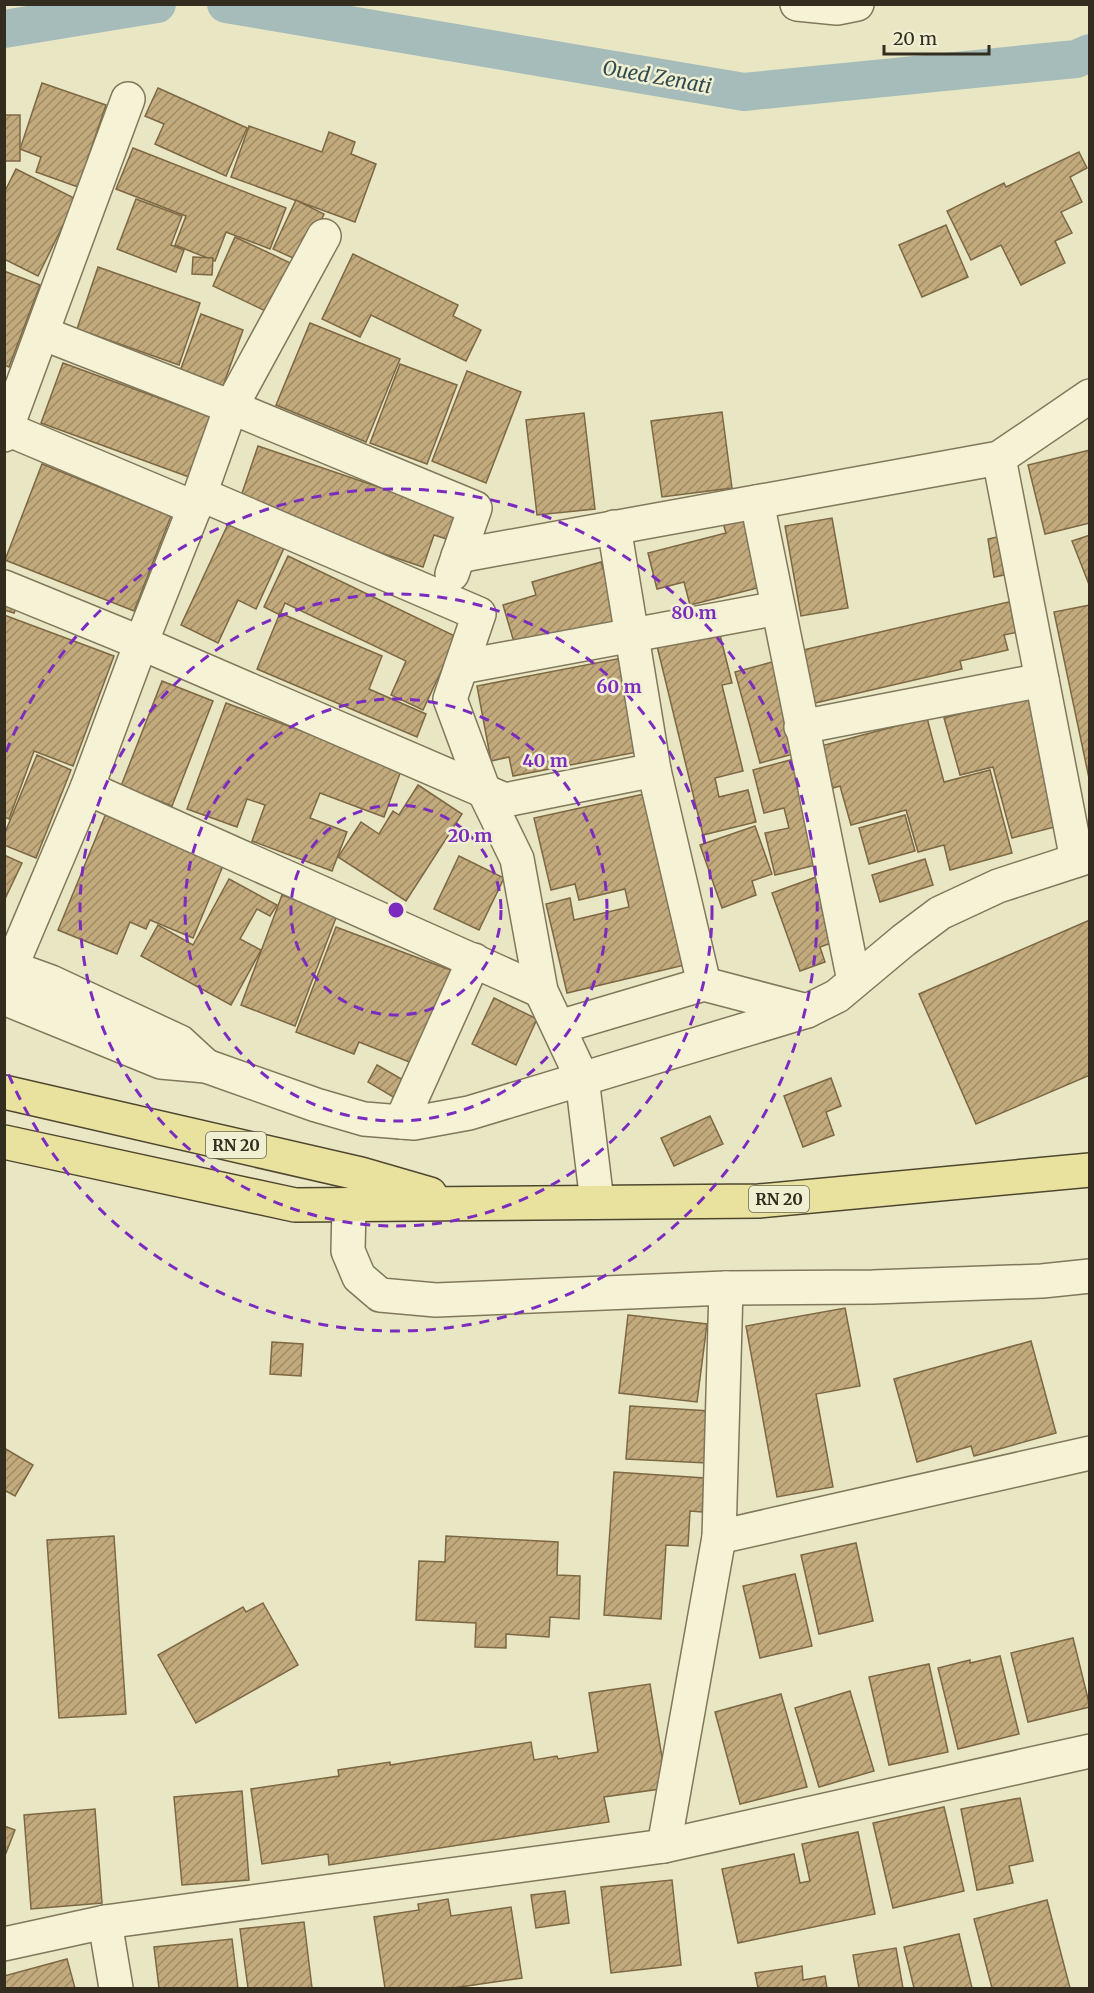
<svg xmlns="http://www.w3.org/2000/svg" width="1094" height="1993" viewBox="0 0 1094 1993" font-family="Merriweather,serif">
  <style>
    .lines { fill: none; stroke-linecap: round; stroke-linejoin: round }
    .canal { stroke: #a5bcbb; stroke-width: 38 }
    .building { fill: url(#building-hatch); stroke: #7d6844; stroke-width: 1.5 }
    .street-casing { stroke: #81785c; stroke-width: 36 }
    .primary-casing { stroke: #4f4630; stroke-width: 36 }
    .street { stroke: #f5f2d5; stroke-width: 33 }
    .primary { stroke: #e9e29e; stroke-width: 33 }
    .ring { fill: none; stroke: #7b2cbf; stroke-width: 3; stroke-dasharray: 10 8 }
    .labels { text-anchor: middle; stroke-width: 5; stroke-linejoin: round; paint-order: stroke }
    .shield { fill: #f1efd2; stroke: #6b6754; stroke-width: 1.5 }
    .shield-label { font-size: 16px; font-weight: bold; fill: #322d1e }
    .water-label { font-size: 20px; font-style: italic; fill: #2f4b51; stroke: #f1efd2 }
    .centre { fill: #7b2cbf; stroke: #f1efd2; stroke-width: 3 }
    .ring-label { font-size: 18px; text-anchor: middle; font-weight: bold; fill: #7b2cbf; stroke: #f1efd2; stroke-width: 5; stroke-linejoin: round; paint-order: stroke }
  </style>
  <defs>
    <pattern id="building-hatch" width="6" height="6" patternUnits="userSpaceOnUse" patternTransform="scale(1.5)"><rect width="6" height="6" fill="#c3aa7d"/><path d="M-1 1l2-2M0 6l6-6M5 7l2-2" fill="none" stroke="#9f8b66"/></pattern>
  </defs>
  <rect width="100%" height="100%" fill="#e9e6c3"/>
  <g class="lines">
    <!-- canal -->
    <g class="canal">
      <polyline points="226,4 744,92 1076,59 1090,53"/>
      <polyline points="4,29 157,4"/>
    </g>
  </g>
  <!-- building -->
  <g class="building">
    <polygon points="42,83 106,105 78,187 36,172 41,157 20,149"/>
    <polygon points="158,88 247,128 226,176 155,144 164,124 145,116"/>
    <rect x="4" y="115" width="16" height="46"/>
    <polygon points="249,126 322,152 329,132 355,142 351,154 376,164 355,222 231,177"/>
    <polygon points="133,148 286,208 270,249 226,232 215,261 175,245 186,216 116,189"/>
    <polygon points="1079,152 1087,168 1070,177 1082,202 1061,212 1072,233 1055,241 1065,263 1021,285 1001,245 971,260 947,211 1004,183 1006,187"/>
    <polygon points="16,169 76,199 38,276 4,259 4,193"/>
    <polygon points="136,199 182,216 171,245 184,250 176,272 117,249"/>
    <polygon points="296,200 324,214 302,262 273,249"/>
    <polygon points="946,225 968,277 922,297 899,245"/>
    <polygon points="235,237 299,267 276,316 213,286"/>
    <polygon points="353,254 458,305 453,316 481,330 466,361 371,315 360,337 322,319"/>
    <polygon points="193,257 213,258 212,275 192,274"/>
    <polygon points="98,267 200,303 179,365 77,329"/>
    <polygon points="4,271 40,285 9,367 4,365"/>
    <polygon points="201,314 243,330 223,386 180,371"/>
    <polygon points="310,323 400,359 366,442 276,405"/>
    <polygon points="63,363 211,417 189,477 41,423"/>
    <polygon points="400,364 457,385 427,464 370,443"/>
    <polygon points="467,371 521,392 486,483 432,461"/>
    <polygon points="722,412 732,488 662,497 651,421"/>
    <polygon points="584,413 595,509 537,515 526,420"/>
    <polygon points="258,446 464,516 456,542 434,535 423,567 238,505"/>
    <polygon points="1090,450 1090,523 1045,534 1028,465"/>
    <polygon points="42,464 171,516 134,611 5,560"/>
    <polygon points="747,517 765,586 690,605 684,582 657,589 648,553 726,533 723,523"/>
    <polygon points="832,518 848,608 801,616 785,526"/>
    <polygon points="229,522 284,548 256,609 238,600 218,643 181,625"/>
    <polygon points="1090,535 1090,587 1072,541"/>
    <polygon points="1002,536 1009,574 994,577 988,539"/>
    <polygon points="288,556 457,637 423,710 391,695 406,661 285,603 280,615 264,607"/>
    <polygon points="601,562 618,620 516,649 503,605 536,595 532,582"/>
    <polygon points="4,589 21,596 14,613 4,610"/>
    <polygon points="1021,599 1028,630 1004,635 1008,650 960,661 962,669 815,703 803,650"/>
    <polygon points="1090,605 1090,783 1054,612"/>
    <polygon points="280,613 382,656 369,689 426,714 417,737 257,669"/>
    <polygon points="4,615 114,656 73,766 34,751 9,819 4,817"/>
    <polygon points="719,631 732,683 722,685 743,771 715,778 719,797 748,790 756,822 703,835 657,646"/>
    <polygon points="627,657 653,749 513,776 509,757 491,761 477,686"/>
    <polygon points="772,662 797,753 760,763 735,672"/>
    <polygon points="162,681 213,701 172,806 121,786"/>
    <polygon points="1035,694 1070,823 1012,838 993,767 960,775 944,718"/>
    <polygon points="226,703 402,768 384,817 320,793 310,818 347,832 332,871 252,841 265,805 247,799 237,827 187,809"/>
    <polygon points="927,718 944,782 990,770 1012,853 950,870 944,845 918,852 906,810 851,825 840,786 833,788 821,746"/>
    <polygon points="37,755 71,770 36,858 4,845 4,835"/>
    <polygon points="794,759 820,864 775,875 765,833 789,828 784,808 764,813 753,770"/>
    <polygon points="418,785 462,814 406,901 338,857 361,822 379,834 393,811 399,815"/>
    <polygon points="649,793 693,963 567,993 546,904 570,898 574,920 629,907 625,889 579,900 575,884 551,890 534,818"/>
    <polygon points="107,811 225,861 193,938 150,920 146,929 130,922 117,954 58,930"/>
    <polygon points="905,815 915,851 869,864 859,828"/>
    <polygon points="755,826 772,874 752,881 756,895 722,908 700,845"/>
    <polygon points="4,855 22,863 4,901"/>
    <polygon points="459,856 504,878 479,930 434,909"/>
    <polygon points="925,859 933,885 880,902 872,875"/>
    <polygon points="827,873 850,936 820,947 825,962 800,971 772,893"/>
    <polygon points="229,879 277,905 270,916 257,909 240,939 261,950 231,1005 141,956 158,925 193,945"/>
    <polygon points="282,895 337,915 295,1026 241,1005"/>
    <polygon points="1090,920 1090,1075 976,1124 919,994"/>
    <polygon points="336,927 453,971 417,1065 359,1042 354,1054 296,1032"/>
    <polygon points="494,998 537,1019 516,1065 472,1044"/>
    <polygon points="377,1065 405,1081 395,1098 368,1082"/>
    <polygon points="831,1078 841,1106 826,1112 834,1135 803,1147 784,1096"/>
    <polygon points="710,1116 723,1144 674,1166 661,1138"/>
    <polygon points="845,1308 860,1386 816,1394 833,1487 777,1497 746,1326"/>
    <polygon points="628,1315 707,1324 697,1402 619,1393"/>
    <polygon points="1031,1341 1056,1433 974,1456 971,1446 917,1462 894,1379"/>
    <polygon points="272,1342 303,1344 301,1376 270,1374"/>
    <polygon points="630,1406 710,1411 707,1463 626,1459"/>
    <polygon points="4,1448 33,1465 15,1496 4,1490"/>
    <polygon points="614,1472 705,1478 702,1512 690,1511 688,1546 666,1545 661,1619 604,1615"/>
    <polygon points="114,1536 126,1714 59,1718 47,1540"/>
    <polygon points="446,1536 558,1542 557,1575 580,1576 579,1619 550,1617 549,1637 506,1634 506,1648 475,1647 476,1623 416,1620 419,1561 445,1562"/>
    <polygon points="856,1543 873,1621 819,1634 801,1555"/>
    <polygon points="795,1574 812,1646 760,1658 743,1586"/>
    <polygon points="263,1603 298,1665 196,1723 158,1655 243,1607 246,1612"/>
    <polygon points="1073,1638 1090,1707 1028,1722 1011,1653"/>
    <polygon points="1000,1656 1019,1734 958,1749 938,1668 970,1660 970,1663"/>
    <polygon points="929,1664 948,1752 889,1765 869,1677"/>
    <polygon points="650,1684 667,1788 604,1797 609,1822 329,1865 328,1854 262,1864 251,1789 339,1776 338,1770 390,1762 390,1765 531,1742 534,1760 557,1756 558,1759 598,1752 589,1693"/>
    <polygon points="850,1691 874,1771 819,1787 795,1708"/>
    <polygon points="781,1694 807,1787 740,1804 715,1712"/>
    <polygon points="242,1791 249,1880 182,1885 174,1797"/>
    <polygon points="1020,1798 1033,1861 1009,1866 1013,1883 977,1890 961,1809"/>
    <polygon points="944,1807 964,1891 893,1908 873,1823"/>
    <polygon points="95,1809 102,1903 31,1909 24,1815"/>
    <polygon points="4,1826 15,1830 4,1858"/>
    <polygon points="858,1832 875,1914 738,1943 722,1869 794,1854 800,1883 810,1881 802,1844"/>
    <polygon points="672,1880 681,1965 611,1973 601,1887"/>
    <polygon points="565,1891 569,1923 536,1928 531,1895"/>
    <polygon points="448,1899 451,1916 511,1907 522,1978 453,1988 385,1988 374,1917 419,1910 418,1904"/>
    <polygon points="1047,1900 1070,1988 992,1988 974,1919"/>
    <polygon points="304,1922 312,1988 248,1988 240,1929"/>
    <polygon points="959,1934 972,1988 914,1988 904,1947"/>
    <polygon points="232,1939 238,1988 159,1988 154,1947"/>
    <polygon points="896,1948 903,1988 859,1988 853,1955"/>
    <polygon points="67,1959 75,1988 4,1988 4,1976"/>
    <polygon points="802,1966 803,1980 825,1976 827,1988 758,1988 755,1973"/>
  </g>
  <g class="lines">
    <defs>
      <g id="street">
        <polyline points="797,4 837,8 857,4"/>
        <polyline points="42,333 231,407 475,508 452,574"/>
        <polyline points="7,429 195,508"/>
        <polyline points="4,435 128,99"/>
        <polyline points="999,458 1077,860"/>
        <polyline points="200,494 479,614 450,699 484,791 517,859 541,991 582,1078 597,1202"/>
        <polyline points="757,502 854,981"/>
        <polyline points="614,527 654,770 704,984"/>
        <polyline points="458,556 999,458 1090,396"/>
        <polyline points="4,587 141,643 505,800 654,770"/>
        <polyline points="461,667 778,608"/>
        <polyline points="801,727 1042,680"/>
        <polyline points="87,788 541,991"/>
        <polyline points="4,965 51,982 180,1042 206,1066 161,1062 4,998"/>
        <polyline points="11,967 87,788 141,643 200,494 231,407 324,236"/>
        <polyline points="559,1027 704,984 807,1011"/>
        <polyline points="206,1066 316,1105 364,1119 414,1123 469,1113 807,1011 837,996 904,940 940,913 998,886 1090,856"/>
        <polyline points="401,1122 474,960"/>
        <polyline points="349,1205 348,1251 359,1277 380,1295 436,1300 726,1288 873,1287 1042,1281 1090,1276"/>
        <polyline points="719,1537 1090,1453"/>
        <polyline points="664,1846 719,1537 726,1288"/>
        <polyline points="105,1922 116,1988"/>
        <polyline points="4,1944 105,1922 664,1846 1090,1751"/>
      </g>
      <g id="primary">
        <polyline points="4,1092 361,1174 430,1194"/>
        <polyline points="4,1142 295,1205 759,1201 1090,1170"/>
      </g>
    </defs>
    <!-- street casing -->
    <use href="#street" class="street-casing"/>
    <!-- primary casing -->
    <use href="#primary" class="primary-casing"/>
    <!-- street -->
    <use href="#street" class="street"/>
    <!-- primary -->
    <use href="#primary" class="primary"/>
  </g>
  <!-- distance rings -->
  <g class="ring">
    <circle cx="396" cy="910" r="105"/>
    <circle cx="396" cy="910" r="211"/>
    <circle cx="396" cy="910" r="316"/>
    <path d="M6 752A421 421 0 1 1 6 1068"/>
  </g>
  <g class="labels">
    <!-- shield labels -->
    <g class="shield">
      <rect x="206" y="1132" width="60" height="26" rx="4.5"/>
      <rect x="749" y="1186" width="60" height="26" rx="4.5"/>
    </g>
    <g class="shield-label">
      <text x="236" y="1151">RN 20</text>
      <text x="779" y="1205">RN 20</text>
    </g>
    <!-- water labels -->
    <g class="water-label">
      <text transform="translate(657 77) rotate(10)" y="7">Oued Zenati</text>
    </g>
  </g>
  <circle cx="396" cy="910" r="9" class="centre"/>
  <g class="ring-label">
    <text x="694" y="619">80 m</text>
    <text x="619" y="693">60 m</text>
    <text x="545" y="767">40 m</text>
    <text x="470" y="842">20 m</text>
  </g>
  <!-- border -->
  <rect width="1094" height="1993" fill="none" stroke="#322d1e" stroke-width="12"/>
  <!-- scale -->
  <path d="M884 45v9h105v-9" fill="none" stroke="#322d1e" stroke-width="3"/>
  <text x="893" y="45" font-size="18" fill="#322d1e" stroke="#f1efd2" stroke-width="4.5" paint-order="stroke">20 m</text>
</svg>
